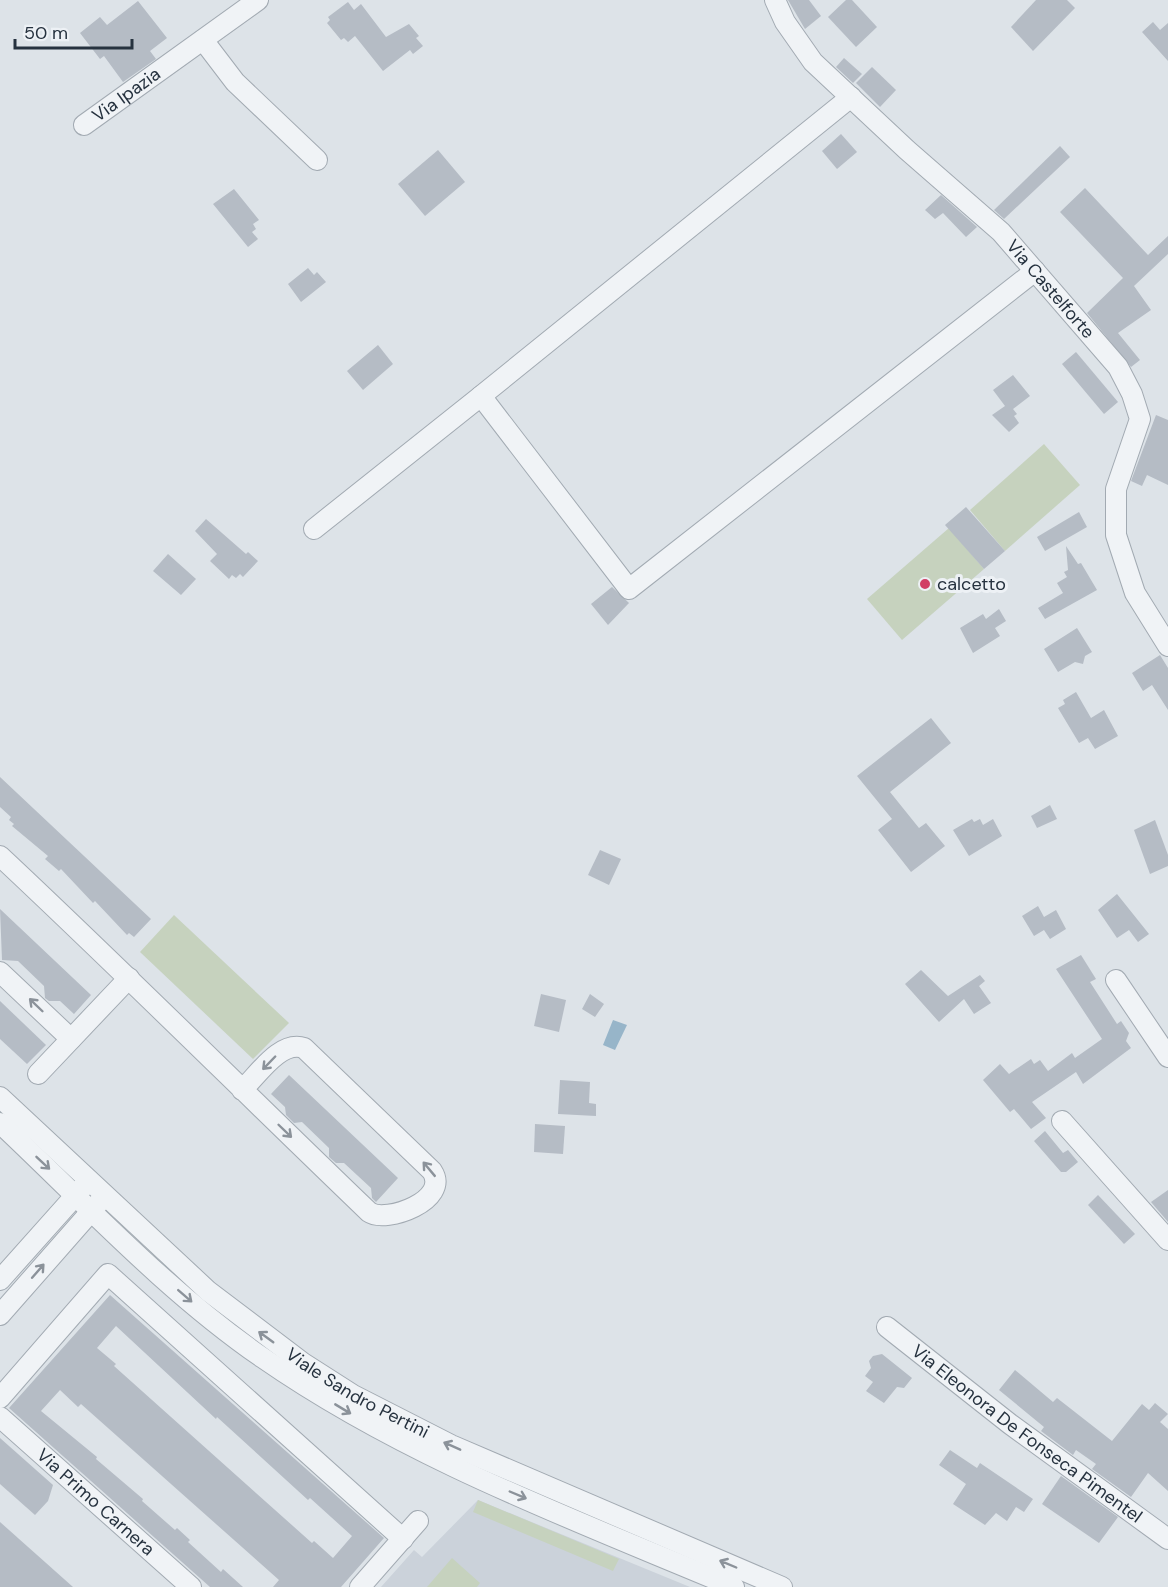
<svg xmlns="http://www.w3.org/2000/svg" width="1168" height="1587" viewBox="0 0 1168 1587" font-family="'DM Sans',sans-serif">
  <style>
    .built { fill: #cbd2da }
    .green { fill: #c6d2be }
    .water { fill: #97b5c9 }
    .building { fill: #b5bcc5; fill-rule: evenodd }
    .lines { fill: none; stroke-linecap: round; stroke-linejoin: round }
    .minor-casing { stroke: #a2aab2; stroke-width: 22 }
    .minor { stroke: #f0f3f6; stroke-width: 20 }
    .oneway { stroke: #8b929a }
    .poi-dot { fill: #d13e65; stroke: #edf1f5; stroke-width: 2 }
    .labels { text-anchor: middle; stroke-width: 6; stroke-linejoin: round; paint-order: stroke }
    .street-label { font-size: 18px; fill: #26323f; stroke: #edf1f5 }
    .poi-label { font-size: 18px; fill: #26323f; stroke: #edf1f5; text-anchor: start }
  </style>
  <rect width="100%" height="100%" fill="#dde3e8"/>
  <!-- built -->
  <polygon class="built" points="478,1500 690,1587 381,1587 414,1550 422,1557"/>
  <!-- green -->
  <g class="green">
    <polygon points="1044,444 1080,485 1005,551 970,510"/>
    <polygon points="949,528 984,569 902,640 867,599"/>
    <polygon points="174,915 289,1023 253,1059 140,952"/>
    <polygon points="478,1500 619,1559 613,1571 473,1512"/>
    <polygon points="452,1558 480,1583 477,1587 427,1587"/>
  </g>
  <!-- water -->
  <polygon class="water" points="613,1020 627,1025 615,1050 603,1045"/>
  <!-- building -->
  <g class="building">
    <polygon points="788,0 809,0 821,16 805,29"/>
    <polygon points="846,0 852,0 877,27 856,47 828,17"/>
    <polygon points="1036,0 1067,0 1075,8 1033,51 1011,27"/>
    <polygon points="138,1 167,38 150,51 156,59 123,82 104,56 100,59 80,33 100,17 107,25"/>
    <polygon points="348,2 354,10 361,4 386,37 409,24 419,36 416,38 423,46 413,54 410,50 383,71 355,36 348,42 344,38 341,40 327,23 330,20 328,17"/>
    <polygon points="1153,22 1160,30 1168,23 1168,61 1142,32"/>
    <polygon points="844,58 862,74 853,83 836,67"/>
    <polygon points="872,67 896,90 880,107 856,83"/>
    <polygon points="841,134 857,152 837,169 822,151"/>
    <polygon points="1060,146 1070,157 1004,219 994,210"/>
    <polygon points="438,150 465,182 425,216 398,184"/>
    <polygon points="1085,188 1148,255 1168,236 1168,254 1134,286 1151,310 1118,333 1140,360 1131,367 1087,313 1123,278 1060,212"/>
    <polygon points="234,189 259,220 253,224 256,229 252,232 258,239 248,247 213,204"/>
    <polygon points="941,195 977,227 966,237 943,213 935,219 925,210"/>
    <polygon points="308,268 314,275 317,272 326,282 301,302 288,284"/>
    <polygon points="378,345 393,364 363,390 347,371"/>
    <polygon points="1076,352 1118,402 1104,414 1062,364"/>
    <polygon points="1013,375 1030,396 1013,409 1017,414 1014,416 1019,423 1009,432 992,415 1005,406 993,390"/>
    <polygon points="1156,415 1168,420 1168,485 1147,475 1142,486 1131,481"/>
    <polygon points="966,507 1005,551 984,569 945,525"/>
    <polygon points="1079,512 1087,527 1045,551 1037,537"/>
    <polygon points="206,519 246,554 248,552 258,561 243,577 240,574 236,578 232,575 229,579 210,561 217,554 195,531"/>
    <polygon points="1066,546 1078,564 1081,563 1097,590 1045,619 1038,608 1063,593 1057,583 1067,577 1064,572 1068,570"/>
    <polygon points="168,554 196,579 181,595 153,571"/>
    <polygon points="612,587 629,603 608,625 591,604"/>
    <polygon points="999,609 1006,621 995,628 1000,636 973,653 960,628 983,614 986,619"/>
    <polygon points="1077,628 1092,652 1085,656 1083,664 1075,662 1058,672 1044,649"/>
    <polygon points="1160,655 1168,668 1168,710 1152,685 1143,691 1132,673"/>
    <polygon points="1076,692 1091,718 1104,710 1118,736 1095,749 1088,738 1079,743 1058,708 1065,704 1063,700"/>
    <polygon points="931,718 951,743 890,792 919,828 926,823 945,846 911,872 878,830 892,819 857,776"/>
    <polygon points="0,777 151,919 134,937 129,933 127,935 95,901 93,903 61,869 59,871 45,859 48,856 12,826 14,824 9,820 11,817 0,807"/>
    <polygon points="1050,805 1057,819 1037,828 1031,816"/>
    <polygon points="972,819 974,822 980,819 983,825 993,819 1002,836 969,856 953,830"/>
    <polygon points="1155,820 1168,855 1168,866 1150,874 1134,830"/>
    <polygon points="600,850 621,859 609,885 588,875"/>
    <polygon points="1117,894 1149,934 1138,942 1129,930 1117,938 1098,910"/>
    <polygon points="1038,906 1044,917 1056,910 1066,929 1050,939 1044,930 1034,936 1022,916"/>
    <polygon points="0,909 91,995 74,1014 60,1001 49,1001 45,998 44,986 18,961 2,960"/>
    <polygon points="1081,955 1096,979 1090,982 1117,1024 1121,1021 1129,1033 1126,1041 1131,1048 1083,1084 1076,1072 1032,1102 1046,1118 1031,1129 1014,1109 1010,1112 983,1080 1000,1064 1009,1074 1031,1059 1034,1064 1040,1060 1048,1071 1072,1053 1075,1058 1102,1039 1056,969"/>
    <polygon points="921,970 948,996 980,975 985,981 979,986 991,1003 974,1014 964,999 939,1022 905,984"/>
    <polygon points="541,994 566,1000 559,1032 534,1026"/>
    <polygon points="590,994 604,1004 595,1017 582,1009"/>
    <polygon points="0,1001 46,1045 27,1064 0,1039"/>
    <polygon points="289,1075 398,1178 376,1202 372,1198 371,1188 344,1163 336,1163 329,1157 329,1148 302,1122 294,1123 286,1115 285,1107 271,1094"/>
    <polygon points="560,1080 590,1082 589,1103 596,1104 596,1116 558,1114"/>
    <polygon points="535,1124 565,1126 563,1154 534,1152"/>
    <polygon points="1045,1131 1063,1153 1068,1150 1078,1162 1066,1172 1061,1172 1034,1141"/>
    <polygon points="1168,1190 1168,1222 1151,1202"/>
    <polygon points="1098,1195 1135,1234 1124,1244 1088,1205"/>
    <path d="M110,1295L384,1538L341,1587H273L279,1580L81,1404L78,1407L60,1390L41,1411L97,1457L96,1459L143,1499L142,1501L175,1530L177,1528L190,1540L188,1542L221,1572L223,1569L243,1587H210L9,1408ZM116,1326L216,1419L217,1417L308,1500L310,1498L352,1536L333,1558L314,1541L312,1543L114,1366L116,1364L97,1348Z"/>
    <polygon points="882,1354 912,1378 904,1388 897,1387 884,1403 866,1391 873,1382 865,1376 871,1368 869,1361 873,1356"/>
    <polygon points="1015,1370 1053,1402 1057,1398 1112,1441 1142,1404 1149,1410 1155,1403 1168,1414 1160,1422 1168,1429 1168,1491 1148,1473 1131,1497 1092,1469 1096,1464 1076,1450 1073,1455 1041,1431 1044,1427 999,1390"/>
    <polygon points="0,1438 53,1485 48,1501 35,1515 0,1484"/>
    <polygon points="950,1450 977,1468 980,1463 1033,1499 1024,1512 1016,1507 1007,1521 996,1513 985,1525 953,1504 966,1484 939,1465"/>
    <polygon points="1061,1476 1118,1517 1099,1543 1042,1504"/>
    <polygon points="0,1522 73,1587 0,1587"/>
  </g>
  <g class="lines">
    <defs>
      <g id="minor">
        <path id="s1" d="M775,0L785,22L813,62L907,150L1001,232L1118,367L1132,394L1140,419L1116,489V535L1135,593L1168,646"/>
        <polyline points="203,40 235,82 317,160"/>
        <polyline points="851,97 481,396 629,589 1035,271"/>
        <path id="s2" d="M84,125L258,0"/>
        <polyline points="314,529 481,396"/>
        <path d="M0,856C125,973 246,1094 369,1212C386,1224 451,1200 432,1171L304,1048C280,1040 258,1075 242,1090"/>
        <polyline points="0,972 71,1039"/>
        <polyline points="1116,980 1168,1057"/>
        <polyline points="38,1074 129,978"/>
        <path id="s3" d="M0,1097L208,1291L303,1363L353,1395L451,1445L782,1587"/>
        <polyline points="1062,1121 1168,1240"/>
        <path d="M0,1123C85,1203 167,1292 263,1358C407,1458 573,1519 734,1587"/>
        <polyline points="0,1280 83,1187"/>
        <polyline points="0,1315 101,1200"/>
        <path id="s4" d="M887,1327L1010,1424L1168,1539"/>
        <polyline points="0,1398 108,1274 403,1539"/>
        <path id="s5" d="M0,1417L191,1587"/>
        <polyline points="360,1587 418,1521"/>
      </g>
    </defs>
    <!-- minor casing -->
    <use href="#minor" class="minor-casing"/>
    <!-- minor -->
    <use href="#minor" class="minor"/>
  </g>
  <!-- one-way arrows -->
  <defs><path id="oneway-shaft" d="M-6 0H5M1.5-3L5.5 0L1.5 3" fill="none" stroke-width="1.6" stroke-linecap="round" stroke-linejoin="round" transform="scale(1.5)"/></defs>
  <g class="oneway">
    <use href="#oneway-shaft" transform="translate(36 1005) rotate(-136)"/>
    <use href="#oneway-shaft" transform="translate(269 1063) rotate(134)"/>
    <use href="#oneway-shaft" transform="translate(285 1131) rotate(44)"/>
    <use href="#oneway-shaft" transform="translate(43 1163) rotate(43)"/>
    <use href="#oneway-shaft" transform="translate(429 1169) rotate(-130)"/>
    <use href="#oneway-shaft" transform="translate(38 1271) rotate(-49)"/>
    <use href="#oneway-shaft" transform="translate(185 1296) rotate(41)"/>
    <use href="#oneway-shaft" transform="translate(266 1337) rotate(-144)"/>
    <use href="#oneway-shaft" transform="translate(343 1409) rotate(31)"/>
    <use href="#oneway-shaft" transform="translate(452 1446) rotate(-156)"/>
    <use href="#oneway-shaft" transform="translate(518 1495) rotate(23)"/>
    <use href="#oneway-shaft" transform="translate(728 1564) rotate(-157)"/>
  </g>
  <!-- markers -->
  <circle class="poi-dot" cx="925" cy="584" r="6"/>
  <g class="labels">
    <!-- street labels -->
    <g class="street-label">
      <text dy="6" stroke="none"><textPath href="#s2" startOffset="52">Via Ipazia</textPath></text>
      <text dy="6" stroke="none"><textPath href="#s1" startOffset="402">Via Castelforte</textPath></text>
      <text dy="6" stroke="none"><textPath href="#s3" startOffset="466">Viale Sandro Pertini</textPath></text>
      <text dy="6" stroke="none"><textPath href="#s4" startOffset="176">Via Eleonora De Fonseca Pimentel</textPath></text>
      <text dy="6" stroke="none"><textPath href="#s5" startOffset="128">Via Primo Carnera</textPath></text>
    </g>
    <!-- poi labels -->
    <g class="poi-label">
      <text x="937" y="590">calcetto</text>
    </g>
  </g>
  <!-- scale -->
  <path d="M15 39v9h117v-9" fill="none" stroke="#26323f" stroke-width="3"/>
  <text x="24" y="39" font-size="18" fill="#26323f" stroke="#edf1f5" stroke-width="4.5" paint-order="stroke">50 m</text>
</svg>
